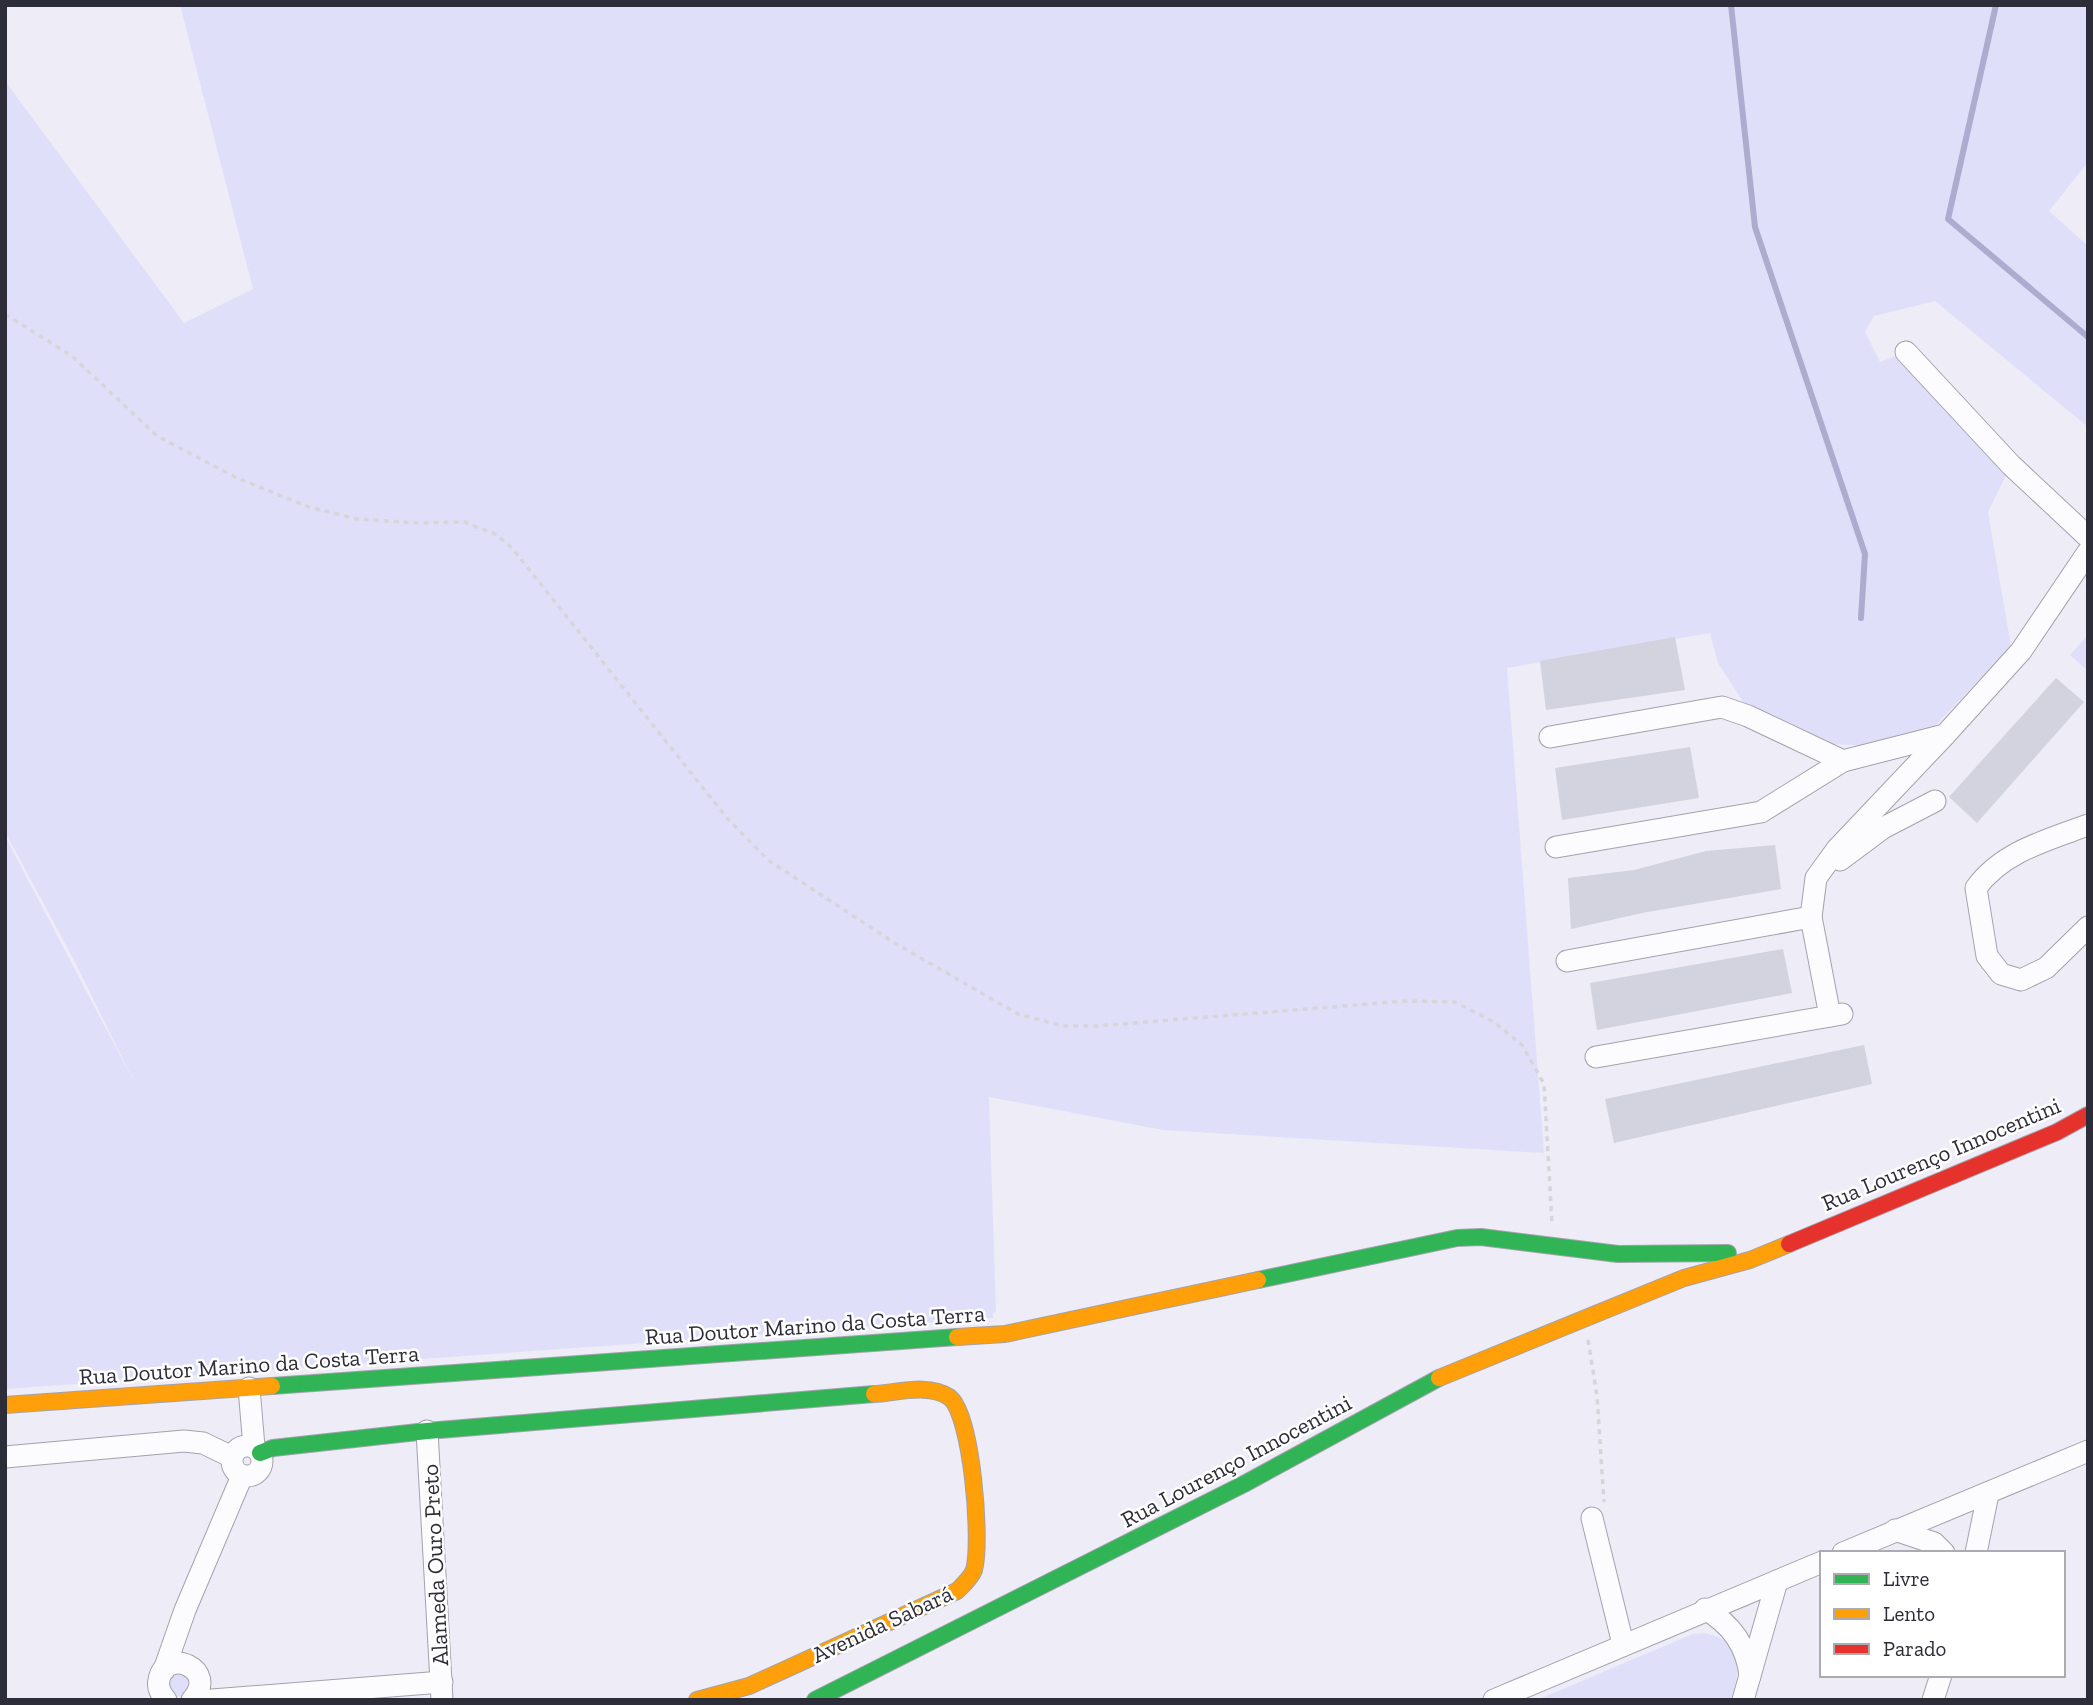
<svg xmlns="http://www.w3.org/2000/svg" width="2093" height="1705" viewBox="0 0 2093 1705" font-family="'Zilla Slab',serif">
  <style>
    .green { fill: #e0dff9 }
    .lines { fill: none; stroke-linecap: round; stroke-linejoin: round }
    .stream { stroke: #aeacce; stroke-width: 6 }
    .building { fill: #d3d2df }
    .street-casing { stroke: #a3a2ad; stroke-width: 23 }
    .fast-casing { stroke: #a3a2ad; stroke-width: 18 }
    .slow-casing { stroke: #a3a2ad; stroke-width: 18 }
    .jam-casing { stroke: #a3a2ad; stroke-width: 18 }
    .path { stroke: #d6d5d9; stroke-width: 3.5; stroke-dasharray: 5 5; stroke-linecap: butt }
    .street { stroke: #fcfcfe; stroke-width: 21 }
    .fast { stroke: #30b455; stroke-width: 16 }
    .slow { stroke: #ff9f0a; stroke-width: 16 }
    .jam { stroke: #e5322d; stroke-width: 16 }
    .labels { text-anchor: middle; stroke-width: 5; stroke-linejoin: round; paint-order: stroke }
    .street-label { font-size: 23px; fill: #2d2c39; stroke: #fff }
  </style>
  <rect width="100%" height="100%" fill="#edecf7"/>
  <!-- green -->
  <g class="green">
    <polygon points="180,5 2088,5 2088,162 2049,211 2088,246 2088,427 1935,301 1874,316 1865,332 1880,362 1906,352 2011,465 1988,512 2011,646 1936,725 1874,746 1832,744 1746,706 1718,663 1710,633 1507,668 1544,1153 1163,1130 989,1097 996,1312 993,1313 993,1318 5,1389 5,836 135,1084 74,960 5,832 5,81 184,323 253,289"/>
    <polygon points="2088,635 2088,671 2070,655"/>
    <path d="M1705,1633C1744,1641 1741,1669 1731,1700H1537L1693,1634Z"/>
    <polygon points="173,1670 193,1679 186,1696 172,1697 165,1677"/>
  </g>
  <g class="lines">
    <!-- stream -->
    <g class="stream">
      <polyline points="1731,5 1755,227 1865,554 1861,618"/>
      <polyline points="1996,5 1948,219 2088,337"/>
    </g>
  </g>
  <!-- building -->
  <g class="building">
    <polygon points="1675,637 1685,690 1546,710 1540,661"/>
    <polygon points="2056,678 2084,702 1977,823 1949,797"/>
    <polygon points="1690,747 1699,798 1562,820 1555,768"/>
    <polygon points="1775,845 1781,889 1642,913 1571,929 1568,878 1634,870 1706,851"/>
    <polygon points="1783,949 1792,993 1597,1030 1590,983"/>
    <polygon points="1864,1045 1872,1084 1614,1143 1605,1099"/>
  </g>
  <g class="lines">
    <defs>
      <g id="street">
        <polyline points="1906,352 2011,465 2088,537"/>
        <polyline points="1550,737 1722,707 1748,716 1843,761 1945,735 2021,651 2088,552"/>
        <path d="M2088,825C2047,840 2002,852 1976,888L1987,956L2001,974L2021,980L2046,968L2088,927"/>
        <polyline points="1556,847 1761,812 1843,761"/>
        <polyline points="1840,860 1883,828 1935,801"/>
        <polyline points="1811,917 1816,878 1837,849 1945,735"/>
        <polyline points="1567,961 1811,917 1830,1016"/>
        <polyline points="1596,1057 1842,1014"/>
        <polyline points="249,1388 254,1447"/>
        <polyline points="427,1431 442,1700"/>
        <circle cx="247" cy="1461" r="15"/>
        <polyline points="5,1457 184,1441 203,1443 232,1457"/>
        <polyline points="1592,1518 1623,1644"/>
        <polyline points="1895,1530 1934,1543 1944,1553"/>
        <polyline points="1843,1553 2088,1451"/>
        <polyline points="1976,1553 1988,1494"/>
        <path d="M1705,1609C1731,1624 1747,1646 1750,1676"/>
        <polyline points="164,1670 185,1610 242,1476"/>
        <path d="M166,1700C161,1694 157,1688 159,1680C165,1646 220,1669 192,1700"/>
        <polyline points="212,1700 442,1682"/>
        <polyline points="1494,1700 1822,1562"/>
        <polyline points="1743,1700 1777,1581"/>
        <polyline points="1933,1700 1941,1675"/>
      </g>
      <g id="fast">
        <polyline points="1258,1280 1457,1238 1481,1237 1618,1254 1728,1253"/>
        <polyline points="272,1386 957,1337"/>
        <polyline points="260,1453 273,1448 427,1431 874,1394"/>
        <polyline points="815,1700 1244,1484 1439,1378"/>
      </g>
      <g id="slow">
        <polyline points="957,1337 1005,1334 1258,1280"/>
        <polyline points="1439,1378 1684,1278 1750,1260 1789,1244"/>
        <polyline points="5,1405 272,1386"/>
        <path d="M697,1700L749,1686L957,1591C963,1585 971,1578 974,1570C982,1542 972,1413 949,1397C929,1383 896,1393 874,1394"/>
      </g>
      <polyline id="jam" points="1789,1244 2057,1132 2088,1115"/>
    </defs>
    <!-- street casing -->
    <use href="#street" class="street-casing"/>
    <!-- fast casing -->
    <use href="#fast" class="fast-casing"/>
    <!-- slow casing -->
    <use href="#slow" class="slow-casing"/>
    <!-- jam casing -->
    <use href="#jam" class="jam-casing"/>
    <!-- path -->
    <g class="path">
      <polyline points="5,314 72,356 157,436 237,478 309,507 357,519 418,523 464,522 495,534 512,548 727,818 768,860 893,942 1018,1014 1063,1026 1097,1026 1405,1001 1455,1002 1494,1022 1522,1045 1544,1084 1552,1223"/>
      <polyline points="1588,1340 1597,1396 1604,1502"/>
    </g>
    <!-- street -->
    <use href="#street" class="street"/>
    <!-- fast -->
    <use href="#fast" class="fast"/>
    <!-- slow -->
    <use href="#slow" class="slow"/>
    <!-- jam -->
    <use href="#jam" class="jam"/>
  </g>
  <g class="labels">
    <!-- street labels -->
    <g class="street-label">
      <text transform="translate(1941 1154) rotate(-23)" y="8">Rua Lourenço Innocentini</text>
      <text transform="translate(815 1325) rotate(-4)" y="8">Rua Doutor Marino da Costa Terra</text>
      <text transform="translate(249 1365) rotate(-4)" y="8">Rua Doutor Marino da Costa Terra</text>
      <text transform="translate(1236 1461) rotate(-28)" y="8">Rua Lourenço Innocentini</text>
      <text transform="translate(435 1565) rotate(-93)" y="8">Alameda Ouro Preto</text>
      <text transform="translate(882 1624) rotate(-25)" y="8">Avenida Sabará</text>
    </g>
  </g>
  <!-- border -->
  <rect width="2093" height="1705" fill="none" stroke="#2d2c39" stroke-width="14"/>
  <!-- legend -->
  <rect x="1820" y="1551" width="245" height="126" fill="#ffffff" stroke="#ababb0" stroke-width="2"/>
  <rect x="1834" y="1574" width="35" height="10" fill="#30b455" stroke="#ababb0" stroke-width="2"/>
  <text x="1883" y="1586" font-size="21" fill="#2d2c39">Livre</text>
  <rect x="1834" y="1609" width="35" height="10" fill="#ff9f0a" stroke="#ababb0" stroke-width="2"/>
  <text x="1883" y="1621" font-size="21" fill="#2d2c39">Lento</text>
  <rect x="1834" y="1644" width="35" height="10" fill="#e5322d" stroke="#ababb0" stroke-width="2"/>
  <text x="1883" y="1656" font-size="21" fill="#2d2c39">Parado</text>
</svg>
